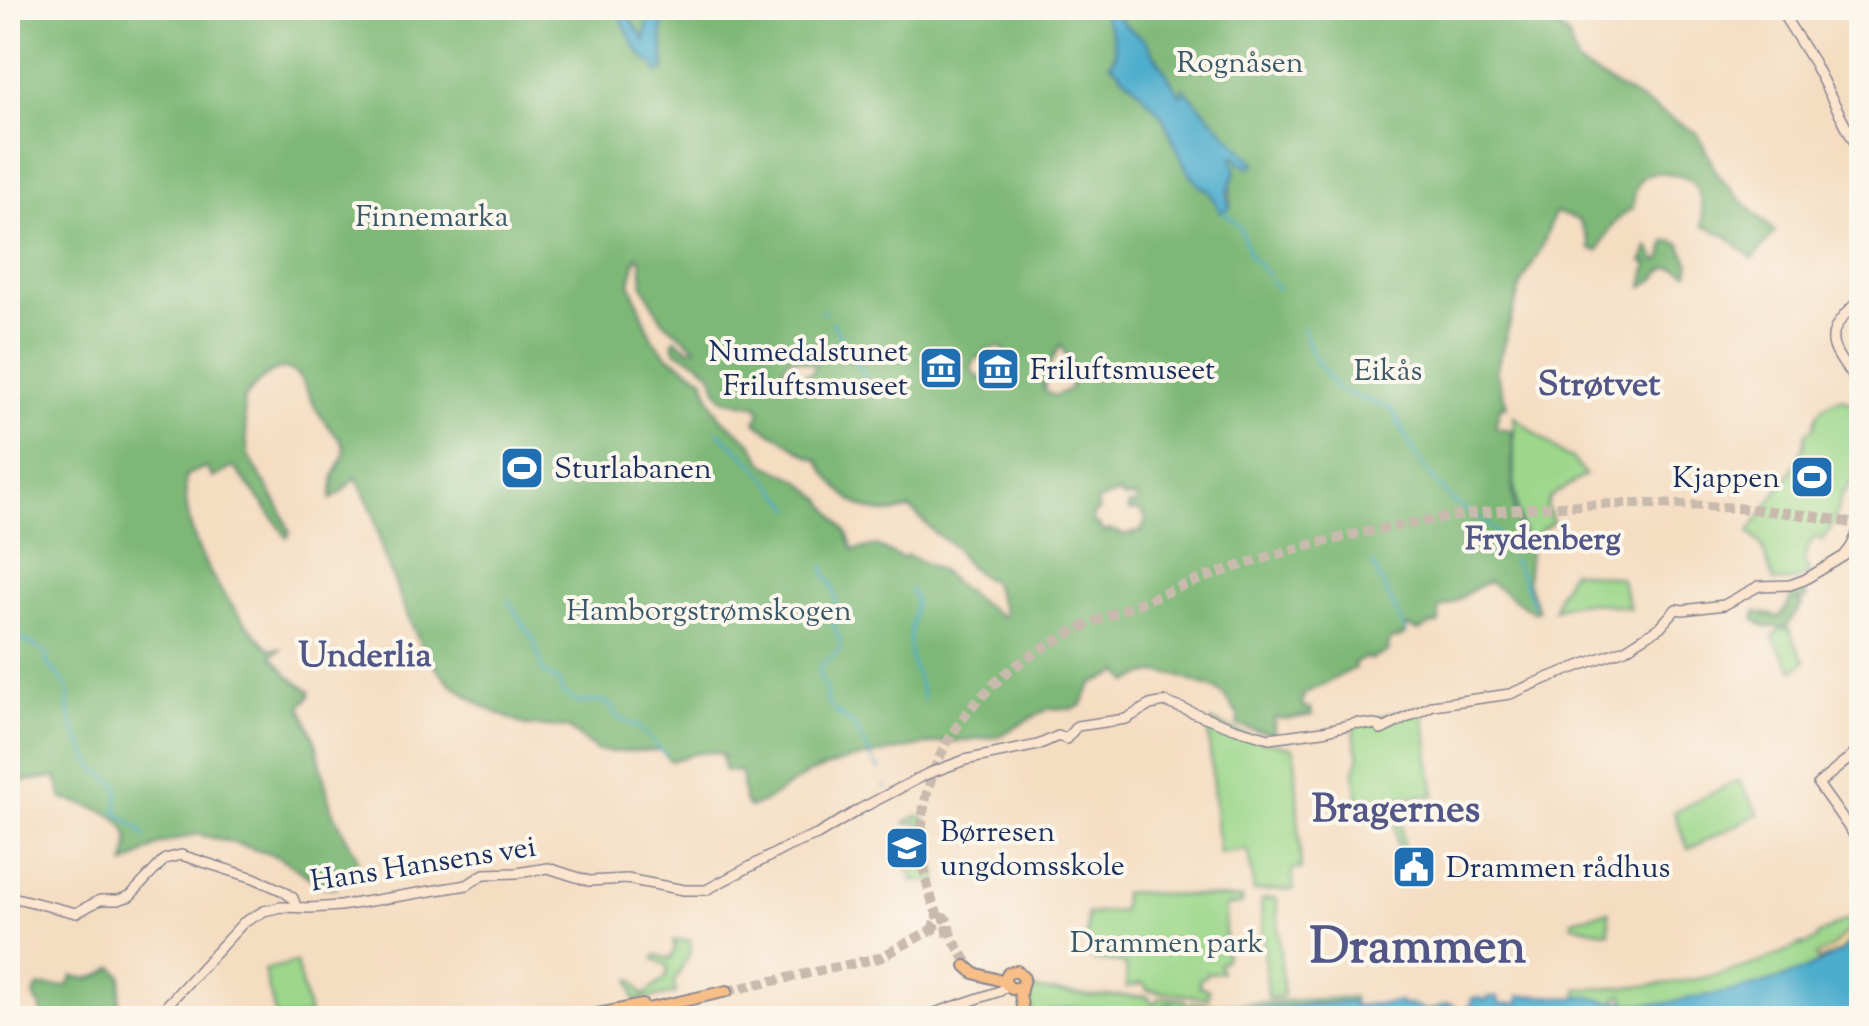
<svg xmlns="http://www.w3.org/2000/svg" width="1869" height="1026" viewBox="0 0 1869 1026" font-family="'Sorts Mill Goudy',serif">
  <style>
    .green { fill: #9dd78b; stroke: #5c8374; stroke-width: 2.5 }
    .forest { fill: #7eb877; stroke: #4c746a; stroke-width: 2.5; fill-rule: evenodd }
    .sand { fill: #eeda9e; stroke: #84847e; stroke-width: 2.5 }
    .water { fill: #4eadcd; stroke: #346e96; stroke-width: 2.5 }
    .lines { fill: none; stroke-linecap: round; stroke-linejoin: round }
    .stream { stroke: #4eadcd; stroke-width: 2.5 }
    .primary-tunnel { stroke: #c9baae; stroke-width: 10; stroke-dasharray: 10 5; stroke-linecap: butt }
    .secondary-casing { stroke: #888690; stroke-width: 12 }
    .primary-casing { stroke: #888690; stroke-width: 14 }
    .secondary { stroke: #fce5cf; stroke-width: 9 }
    .primary { stroke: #f7be87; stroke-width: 10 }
    .labels { text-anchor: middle; stroke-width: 8; stroke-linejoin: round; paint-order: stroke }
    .park-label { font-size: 30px; fill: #3c5969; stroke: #fbf7ec }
    .poi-label { font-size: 30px; fill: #1b2f5e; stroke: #fbf7ec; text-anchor: start }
    .street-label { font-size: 30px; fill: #1b2f5e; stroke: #fbf7ec }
    .neighbourhood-label { font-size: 32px; font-weight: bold; fill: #525788; stroke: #fbf7ec }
    .quarter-label { font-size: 35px; font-weight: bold; fill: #525788; stroke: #fbf7ec }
    .district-label { font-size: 40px; font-weight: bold; fill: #525788; stroke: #fbf7ec }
    .town-label { font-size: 50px; font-weight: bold; fill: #525788; stroke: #fbf7ec }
  </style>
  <rect width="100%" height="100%" fill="#fbf7ec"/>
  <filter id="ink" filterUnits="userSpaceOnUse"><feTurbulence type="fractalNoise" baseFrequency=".01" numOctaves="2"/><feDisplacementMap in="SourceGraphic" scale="20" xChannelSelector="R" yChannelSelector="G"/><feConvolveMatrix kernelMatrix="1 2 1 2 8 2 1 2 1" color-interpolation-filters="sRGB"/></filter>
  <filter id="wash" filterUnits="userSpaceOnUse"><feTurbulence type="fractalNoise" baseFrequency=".0048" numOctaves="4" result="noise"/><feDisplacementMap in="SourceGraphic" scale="40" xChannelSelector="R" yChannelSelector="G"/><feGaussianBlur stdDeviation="2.25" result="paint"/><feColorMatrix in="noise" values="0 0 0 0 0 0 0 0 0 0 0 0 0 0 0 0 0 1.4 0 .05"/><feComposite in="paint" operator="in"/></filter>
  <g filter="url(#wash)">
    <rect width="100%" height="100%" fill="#f5ddc2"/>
    <!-- green -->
    <g class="green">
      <path d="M1841,398L1861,407V444C1855,450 1856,456 1858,464H1854L1856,472L1845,493H1842C1838,511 1835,526 1822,541L1816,536L1808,547L1804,562L1810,574L1794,581L1774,582L1761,544L1749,532L1796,464L1804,446L1806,432L1814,428C1817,409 1823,405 1841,398Z"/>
      <path d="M1514,416L1566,457H1571L1585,475L1550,497L1546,506L1553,522L1536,534L1538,543L1530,542C1509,513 1515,452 1514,416Z"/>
      <path d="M1571,571L1620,578L1630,608C1603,604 1579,597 1554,610L1559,593Z"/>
      <polygon points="1781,628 1789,629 1802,657 1806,660 1795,670 1792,669 1773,638"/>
      <polygon points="1422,706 1430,751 1429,757 1435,795 1401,798 1400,815 1409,885 1402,885 1394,816 1389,799 1359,801 1354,774 1359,758 1352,724"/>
      <polygon points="1212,722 1262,741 1291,747 1295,751 1301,869 1292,870 1294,889 1254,891 1248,850 1219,854 1208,728"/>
      <polygon points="1739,780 1759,814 1688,849 1674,812"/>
      <polygon points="920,816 926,820 938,881 911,882 914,878 912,873 908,870 915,859 912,857 918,849 914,843 922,830 917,822 906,824 906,822 914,817"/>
      <polygon points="1133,892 1242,899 1242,904 1225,906 1225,938 1223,939 1226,958 1219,964 1221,972 1206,973 1205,977 1200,978 1199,986 1209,990 1208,998 1148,990 1142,983 1127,987 1126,966 1122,963 1093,960 1091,941 1087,939 1087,914 1122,911 1123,893"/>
      <polygon points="1274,898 1277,900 1283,995 1281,997 1269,998 1267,996 1261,902 1263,899"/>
      <polygon points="1609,911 1609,932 1572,925 1572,920"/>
      <path d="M1861,912V923C1842,932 1834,954 1816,964C1770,991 1679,1006 1627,1004L1623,994L1617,997L1618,1003L1578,996L1577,989C1654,988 1733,980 1802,944L1803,946L1817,939V936Z"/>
      <polygon points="690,940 691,951 674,982 676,993 637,1001 634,999 630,980 633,980 643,996 666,978 668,966 654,959 656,955 671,959 675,949 673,941"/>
      <polygon points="296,962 309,1015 294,1018 276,1018 264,970"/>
      <path d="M1031,989L1091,996H1147L1154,1004L1161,997L1184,1000L1189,1007L1194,1002L1214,1005L1353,997V1001L1185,1011L1171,1004C1137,1018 1110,1007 1075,1008C1065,1008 1054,1013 1044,1013L1041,1016L1032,1018L1033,1011L1028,1005L1026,995Z"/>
    </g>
    <!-- forest -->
    <g class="forest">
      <path d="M8,8H649L645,40L625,13L620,17C632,38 643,58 665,69L662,32L665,8H1099C1108,24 1123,45 1111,63L1141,92L1162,116L1187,170L1199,185L1208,191L1217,205L1230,207L1232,157L1236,156L1241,163L1250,167L1249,158L1237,147L1183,88V94L1180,95L1145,40L1123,24L1113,8H1539L1569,38L1577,64L1698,134L1717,174L1742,201L1775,232L1753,259L1724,234L1703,226C1703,212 1703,198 1695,186C1689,178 1683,176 1674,174C1644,168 1634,178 1633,208C1615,217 1607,233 1599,251L1590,249V243L1579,220L1555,212L1542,247L1521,285L1498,363L1496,372L1507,406L1500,407L1495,428L1512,430L1513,492L1515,512L1523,539L1530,552L1527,581L1538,610L1533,612L1489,582C1467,588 1458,605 1439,608V624L1430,625L1420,631L1407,627L1403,636L1391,640L1388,645L1389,651L1370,660L1368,657L1354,663L1355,668L1304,694L1302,702L1304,708H1311L1312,715L1288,719L1274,718V735L1237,725L1239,716C1232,708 1228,698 1219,691C1213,687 1205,686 1197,683C1173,673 1152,666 1129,683L1121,672L1092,684L1081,706L1072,709L1050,708L997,737L936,743L847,760L808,774L762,803L749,808L744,800L741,772L725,771L722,760L724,756C708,746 686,757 670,761L660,750L609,752L596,750L568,728L526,726L484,707L449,682L426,656L406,612L383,553L373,512L356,477L342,492L331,499L334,476L344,455V445C335,433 323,421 315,407C307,392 299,359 272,372C262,376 252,391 243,399L248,455L281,510L290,533L287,538L266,507L234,467L213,478L206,467L186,475C180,543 224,603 270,649H281L272,656L290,677L310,691V696L301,706L316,743L331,808L357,857V869L334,872L336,887L322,886L279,857L234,843L197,834L160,844L125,865C126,858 130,847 129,840C125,811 86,805 63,799L56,777L8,783ZM637,256L641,259L643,285L662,320L696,347L690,349L675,339L673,342L675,350L700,363L712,374L718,391L724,399L758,406L760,414L755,421C764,430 772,432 783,439C795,446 804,456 818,460C831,484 857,513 887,513C895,513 903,510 911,509L935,533L955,547L962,559L978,574L993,583L1004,613L1002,617L971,596L937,569L907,555L903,559L876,546L853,550L847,533L822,499L799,480L764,463L752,443L720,417L710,398L704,378L668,356L652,338L630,282ZM1060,345L1072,364L1063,369L1071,388L1055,396L1047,393L1043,386H1045L1043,378ZM1001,347L1018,368L1014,376L997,390L973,373L972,366L977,357L982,358L985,350ZM934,353L959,360C950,373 943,381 926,380ZM792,357L815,365L813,372L792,379L786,378L783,371L785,363ZM1119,493L1122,497L1138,498L1136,504L1128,506L1129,511L1137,510L1144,514L1143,516L1147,519L1142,528L1143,531L1125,535L1111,530L1103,532L1099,526L1093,523V514L1099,511L1097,501Z"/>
      <path d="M1671,241L1681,244C1683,255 1695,264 1688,273C1658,259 1667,276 1643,286L1648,263L1642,261L1645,257L1648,247L1654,255L1655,260L1658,261L1662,258L1666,242Z"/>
      <polygon points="1800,585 1807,597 1805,600 1796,600 1802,605 1786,627 1765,627 1754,619 1756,612 1780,617 1788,605 1792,591"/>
      <path d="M114,967L122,976L118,1012L91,1018H80L68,1015L65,1018H43L40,1005L36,1002L34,995L38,987L68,986L73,976C91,981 99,978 114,967Z"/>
    </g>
    <!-- sand -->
    <polygon class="sand" points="1861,923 1861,931 1855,935 1841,951 1818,961 1816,956 1830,949 1847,932"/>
    <!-- water -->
    <g class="water">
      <path d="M649,8H665L662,32L664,71L657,72L654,64C636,58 630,33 620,17L625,13L645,40Z"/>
      <path d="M1099,8H1113L1123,24L1145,40L1180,95L1183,94V88L1255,163L1250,167L1241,163L1236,156L1232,157L1236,170L1227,195L1230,207L1221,212L1209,191L1199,185L1187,170L1162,116L1141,92L1110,63L1116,57C1116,37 1108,24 1099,8Z"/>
      <path d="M1861,931V1018H1030L1041,1017L1044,1013L1072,1008L1157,1012L1166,1007H1176L1184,1012H1215L1353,1002L1354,1006L1400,1002L1402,1005H1413L1427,1011C1451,1005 1440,998 1465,1011L1472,1004V998H1481L1485,1001L1489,997H1498L1500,1004L1519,1003V996C1538,995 1552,996 1568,998C1573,998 1578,996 1583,996C1596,997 1609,1005 1622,1001C1641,1011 1670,1001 1691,998C1743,991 1796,978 1840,952C1850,946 1851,937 1861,931Z"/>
    </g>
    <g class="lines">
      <!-- stream -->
      <g class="stream">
        <polyline points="1223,211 1236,223"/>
        <polyline points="1239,225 1250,256 1268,275"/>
        <polyline points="1269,280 1278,288"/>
        <polyline points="821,311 825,313"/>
        <polyline points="832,322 868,382"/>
        <path d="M1303,328L1314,357L1338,390L1393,410C1405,439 1430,482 1455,502C1476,519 1492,522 1507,548"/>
        <polyline points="719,432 755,465 793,508"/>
        <polyline points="1512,560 1524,581 1533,605"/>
        <polyline points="1373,564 1407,634"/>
        <polyline points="824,566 826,577 831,581 836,599"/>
        <path d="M910,590L915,600L910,639C907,660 919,678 924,699"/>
        <path d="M508,600C516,612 525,632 535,640C533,651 543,660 542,671L560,683L562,693L579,703L604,701L614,710L617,717L640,728L665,755"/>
        <path d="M8,611L16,632L28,644L32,643L47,655V664C57,673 67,682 69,696C69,706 66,701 69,712C72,725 88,759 96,769C100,774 104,774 109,778C124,788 118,798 116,812L141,830L146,838"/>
        <path d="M829,705L826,697V689L819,676L821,665C830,659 842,653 840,641C840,635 835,631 834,626C832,617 835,609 836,601"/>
        <polyline points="832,709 853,725 857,731"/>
        <polyline points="858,734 874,762"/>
        <polyline points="876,765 880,769"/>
        <polyline points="885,786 886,788"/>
      </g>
    </g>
  </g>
  <g filter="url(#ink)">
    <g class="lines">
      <!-- primary-tunnel -->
      <g class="primary-tunnel">
        <circle cx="942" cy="925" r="7"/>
        <path d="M939,918C895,818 938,720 1024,660C1059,636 1100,619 1139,603C1254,555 1375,524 1499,511C1582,502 1666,502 1749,509C1786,513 1825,516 1862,526"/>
        <polyline points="949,927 954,941 968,964"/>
        <polyline points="727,991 879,958 935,928"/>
      </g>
      <defs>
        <g id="secondary">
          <polyline points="1779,8 1813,62 1862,157"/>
          <path d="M1862,298C1812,342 1836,347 1862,392"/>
          <polyline points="1381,730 1433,705 1510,694 1555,675 1625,649 1660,627 1676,609 1683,610 1724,605 1759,586 1790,585 1804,580 1844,556 1851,547 1862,523"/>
          <polyline points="1862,748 1818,784 1862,846"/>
          <polyline points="8,896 76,913 100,900 118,900 130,896 165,859 181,855 254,878 283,891 293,898 296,907"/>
          <polyline points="155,1018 243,923 264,911 281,907 310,908 340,906 467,885 484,874 517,873 548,868 589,881 627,879 684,890 706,890 789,846 817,835 860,809 927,774 965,760 1038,745 1058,736 1066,739 1077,726 1126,719 1150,705 1165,702 1234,728 1269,738 1323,731 1356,723 1380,726 1383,729"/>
          <polyline points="920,1018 1000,991 1007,985"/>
        </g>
        <g id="primary">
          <polyline points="966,966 974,973 1005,982"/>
          <polyline points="1020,987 1012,989 1006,984 1005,978 1008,973 1017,971 1024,978 1020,994 1024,1018"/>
          <polyline points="577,1018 642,1005"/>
          <polyline points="608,1018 727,991"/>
        </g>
      </defs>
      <!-- secondary casing -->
      <use href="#secondary" class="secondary-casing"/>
      <!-- primary casing -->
      <use href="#primary" class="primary-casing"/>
      <!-- secondary -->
      <use href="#secondary" class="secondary"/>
      <!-- primary -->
      <use href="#primary" class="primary"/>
    </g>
  </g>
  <!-- icons -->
  <defs>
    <symbol id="museum-square" viewBox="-11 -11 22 22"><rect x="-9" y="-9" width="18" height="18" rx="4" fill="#1f6fb2" stroke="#fbf7ec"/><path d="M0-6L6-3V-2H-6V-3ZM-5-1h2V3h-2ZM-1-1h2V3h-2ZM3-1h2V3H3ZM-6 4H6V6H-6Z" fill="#fff"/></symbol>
    <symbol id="stadium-square" viewBox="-11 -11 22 22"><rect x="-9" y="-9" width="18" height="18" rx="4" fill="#1f6fb2" stroke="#fbf7ec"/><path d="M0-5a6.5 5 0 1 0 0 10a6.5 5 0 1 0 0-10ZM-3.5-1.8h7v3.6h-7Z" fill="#fff"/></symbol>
    <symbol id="school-square" viewBox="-11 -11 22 22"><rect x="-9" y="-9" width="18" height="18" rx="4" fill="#1f6fb2" stroke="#fbf7ec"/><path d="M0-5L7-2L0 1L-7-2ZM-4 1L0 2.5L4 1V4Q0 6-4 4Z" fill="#fff"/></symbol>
    <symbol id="civic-square" viewBox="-11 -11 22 22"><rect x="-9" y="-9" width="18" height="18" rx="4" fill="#1f6fb2" stroke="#fbf7ec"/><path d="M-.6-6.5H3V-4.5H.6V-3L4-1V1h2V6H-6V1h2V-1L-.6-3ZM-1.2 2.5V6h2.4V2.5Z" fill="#fff"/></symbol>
  </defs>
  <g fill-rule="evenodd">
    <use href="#museum-square" x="916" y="343" width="50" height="50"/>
    <use href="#museum-square" x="973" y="344" width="50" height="50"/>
    <use href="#stadium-square" x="497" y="443" width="50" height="50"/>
    <use href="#stadium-square" x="1787" y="452" width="50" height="50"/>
    <use href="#school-square" x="882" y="823" width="50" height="50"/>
    <use href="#civic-square" x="1389" y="842" width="50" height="50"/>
  </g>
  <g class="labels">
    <!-- park labels -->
    <g class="park-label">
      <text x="1240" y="72">Rognåsen</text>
      <text x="432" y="226">Finnemarka</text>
      <text x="1388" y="380">Eikås</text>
      <text x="709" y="620">Hamborgstrømskogen</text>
      <text x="1167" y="952">Drammen park</text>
    </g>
    <!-- poi labels -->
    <g class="poi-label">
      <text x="908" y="361" text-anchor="end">Numedalstunet<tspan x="908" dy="34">Friluftsmuseet</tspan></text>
      <text x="1030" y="379">Friluftsmuseet</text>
      <text x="554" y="478">Sturlabanen</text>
      <text x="1780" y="487" text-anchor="end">Kjappen</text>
      <text x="940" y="841">Børresen<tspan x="940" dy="34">ungdomsskole</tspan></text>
      <text x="1446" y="877">Drammen rådhus</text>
    </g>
    <!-- street labels -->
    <g class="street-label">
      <text transform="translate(423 863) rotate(-9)" y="10">Hans Hansens vei</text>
    </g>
    <!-- neighbourhood labels -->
    <g class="neighbourhood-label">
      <text x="1543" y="549">Frydenberg</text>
    </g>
    <!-- quarter labels -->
    <g class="quarter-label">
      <text x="1599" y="395">Strøtvet</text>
      <text x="365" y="666">Underlia</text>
    </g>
    <!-- district labels -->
    <g class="district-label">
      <text x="1396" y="821">Bragernes</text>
    </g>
    <!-- town labels -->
    <g class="town-label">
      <text x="1418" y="962">Drammen</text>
    </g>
  </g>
  <!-- margin -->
  <rect width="1869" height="1026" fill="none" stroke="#fbf7ec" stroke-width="40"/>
</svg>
